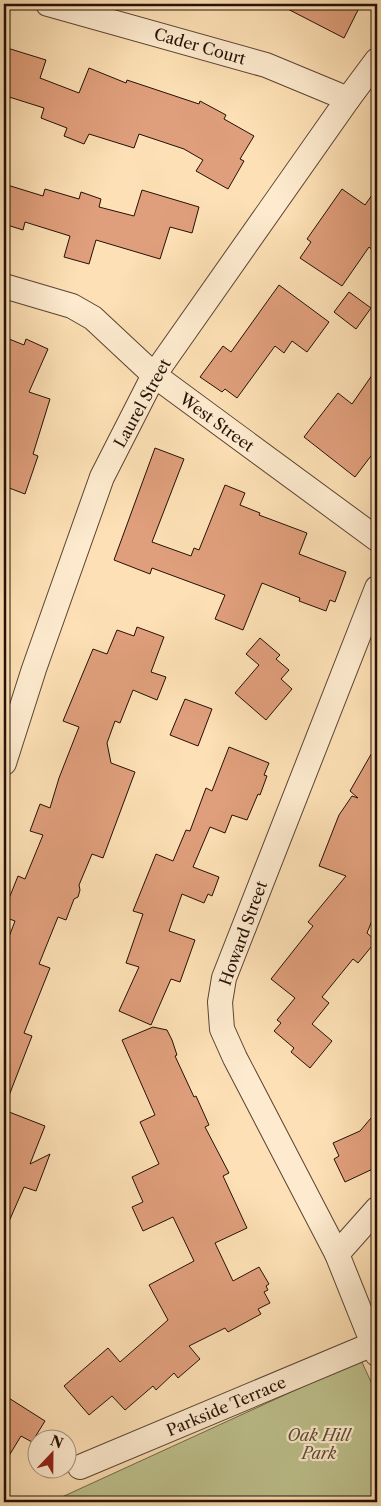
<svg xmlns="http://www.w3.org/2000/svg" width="381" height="1506" viewBox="0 0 381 1506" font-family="'Libre Caslon Text',serif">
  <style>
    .green { fill: #bec28e; stroke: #72694a }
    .building { fill: #e09f7c; stroke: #251006 }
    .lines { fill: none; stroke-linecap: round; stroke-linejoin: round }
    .minor-casing { stroke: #5b4432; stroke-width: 26 }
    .minor { stroke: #feebcf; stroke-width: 24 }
    .labels { text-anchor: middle; stroke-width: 4.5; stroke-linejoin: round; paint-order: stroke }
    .street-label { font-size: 16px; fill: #251006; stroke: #feebcf }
    .park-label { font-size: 16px; font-style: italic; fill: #5b4e36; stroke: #feebcf }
  </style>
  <rect width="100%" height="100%" fill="#fde0b5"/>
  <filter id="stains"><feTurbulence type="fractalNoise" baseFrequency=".004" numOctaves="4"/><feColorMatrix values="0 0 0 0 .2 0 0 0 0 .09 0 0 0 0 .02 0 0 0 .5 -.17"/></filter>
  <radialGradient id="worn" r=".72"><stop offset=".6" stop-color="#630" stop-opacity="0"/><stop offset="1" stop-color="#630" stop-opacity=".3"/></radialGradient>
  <!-- green -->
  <polygon class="green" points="361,1360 377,1395 377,1502 51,1502"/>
  <!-- building -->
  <g class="building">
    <polygon points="278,4 361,4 344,38"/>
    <polygon points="4,47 46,60 40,78 79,93 89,68 126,83 127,80 199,104 200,101 226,115 224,119 254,136 240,159 244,161 228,189 196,171 203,160 184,149 139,134 134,148 89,134 84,144 64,136 67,128 41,118 44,108 6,96 8,90 4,89"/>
    <polygon points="4,184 43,196 45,189 79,199 81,192 101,199 99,207 134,216 142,190 199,207 192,233 170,227 160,259 96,240 89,264 64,257 70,236 25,222 23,230 4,224"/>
    <polygon points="377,188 377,254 369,247 342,286 300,258 311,242 307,239 342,189 365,205"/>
    <polygon points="279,285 329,322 307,352 292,341 284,353 275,346 237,398 225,389 222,392 200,377 223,346 231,352"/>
    <polygon points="349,292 371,308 356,329 334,312"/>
    <polygon points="4,337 24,345 26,339 48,349 29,392 50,399 33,454 38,456 25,494 4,486"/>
    <polygon points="377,368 377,448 355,477 304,437 338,393 352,404"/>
    <polygon points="155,448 184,459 152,542 191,556 194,548 199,550 225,485 245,493 240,505 260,513 259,515 307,533 299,554 346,572 335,602 330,600 326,611 299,601 300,598 262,583 243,630 215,619 225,595 152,568 150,574 114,560"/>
    <polygon points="137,627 164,637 151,672 166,677 157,700 133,690 120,723 115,721 107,743 111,763 135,772 103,858 92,854 79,885 80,890 78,897 74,899 66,920 58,917 39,964 50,968 24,1033 32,1036 5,1106 4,1106 4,950 15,921 4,917 4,911 18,876 25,879 43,835 30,831 40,804 50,808 59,778 79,727 63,721 93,649 107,654 117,630 134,636"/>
    <polygon points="260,638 280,655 276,659 289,670 281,679 292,689 266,720 235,693 259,665 246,654"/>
    <polygon points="185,699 212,709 198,746 170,735"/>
    <polygon points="377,744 377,908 367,933 376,941 358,963 353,959 322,997 329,1003 312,1024 332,1041 310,1068 291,1052 294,1048 274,1031 281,1023 277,1020 295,998 271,979 313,926 308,922 346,876 319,866 339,815 352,796 358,798 350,791"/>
    <polygon points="229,747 269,763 264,775 267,776 260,795 258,794 247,820 232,815 225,833 210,827 193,867 219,877 212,896 208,894 204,903 182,894 169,931 195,940 180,982 171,979 151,1025 119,1011 139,967 126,963 143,914 133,911 156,854 173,861 186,830 190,831 206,788 212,791"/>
    <polygon points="153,1027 167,1030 172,1040 177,1055 175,1056 194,1097 196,1096 209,1125 205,1127 229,1173 223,1176 247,1228 215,1243 233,1281 259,1267 269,1284 266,1286 268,1290 264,1292 270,1303 258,1309 261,1314 228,1332 225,1328 189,1346 200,1359 178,1378 174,1373 156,1390 153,1386 125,1410 112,1396 89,1415 64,1386 108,1348 120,1362 168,1320 149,1285 194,1261 173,1217 143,1231 132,1207 143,1202 132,1177 159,1164 140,1122 155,1115 122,1040"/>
    <polygon points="4,1110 45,1126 30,1164 50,1154 36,1191 24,1187 4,1233"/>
    <polygon points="377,1111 377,1167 345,1182 334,1159 339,1156 333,1143 360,1131"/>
    <polygon points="4,1395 45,1421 32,1442 21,1436 4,1464"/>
  </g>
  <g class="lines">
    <defs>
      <g id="minor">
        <polyline points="48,4 266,65 348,99"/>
        <polyline points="4,286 72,306 93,318 154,375 377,539"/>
        <polyline points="377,588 224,978 220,1002 222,1029 235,1058 337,1254 377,1354"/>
        <polyline points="4,763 34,669 102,477 154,375 348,99 377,60"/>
        <polyline points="337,1254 377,1209"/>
        <polyline points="80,1467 373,1344 377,1344"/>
      </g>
    </defs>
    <!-- minor casing -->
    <use href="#minor" class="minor-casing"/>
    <!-- minor -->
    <use href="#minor" class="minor"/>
  </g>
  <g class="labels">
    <!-- street labels -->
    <g class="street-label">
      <text transform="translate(200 46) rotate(16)" y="6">Cader Court</text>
      <text transform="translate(142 403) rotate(-61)" y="6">Laurel Street</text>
      <text transform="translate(217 422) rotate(36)" y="6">West Street</text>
      <text transform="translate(243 933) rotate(-70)" y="6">Howard Street</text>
      <text transform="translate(226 1406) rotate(-23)" y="6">Parkside Terrace</text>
    </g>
    <!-- park labels -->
    <g class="park-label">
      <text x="319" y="1441">Oak Hill<tspan x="319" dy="18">Park</tspan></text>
    </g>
  </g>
  <!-- margin -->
  <rect width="381" height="1506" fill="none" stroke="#fde0b5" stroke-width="20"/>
  <rect x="5" y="5" width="371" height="1496" fill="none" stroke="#251006" stroke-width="2.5"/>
  <rect x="10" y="10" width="361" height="1486" fill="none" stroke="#251006"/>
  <!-- north arrow -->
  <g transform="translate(52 1454) rotate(22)"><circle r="24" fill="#feebcf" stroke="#a7937f"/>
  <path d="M0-4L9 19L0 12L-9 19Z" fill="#8f2418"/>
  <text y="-8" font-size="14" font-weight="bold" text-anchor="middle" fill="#251006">N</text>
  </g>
  <rect width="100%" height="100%" filter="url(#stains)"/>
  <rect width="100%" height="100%" fill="url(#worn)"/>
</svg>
